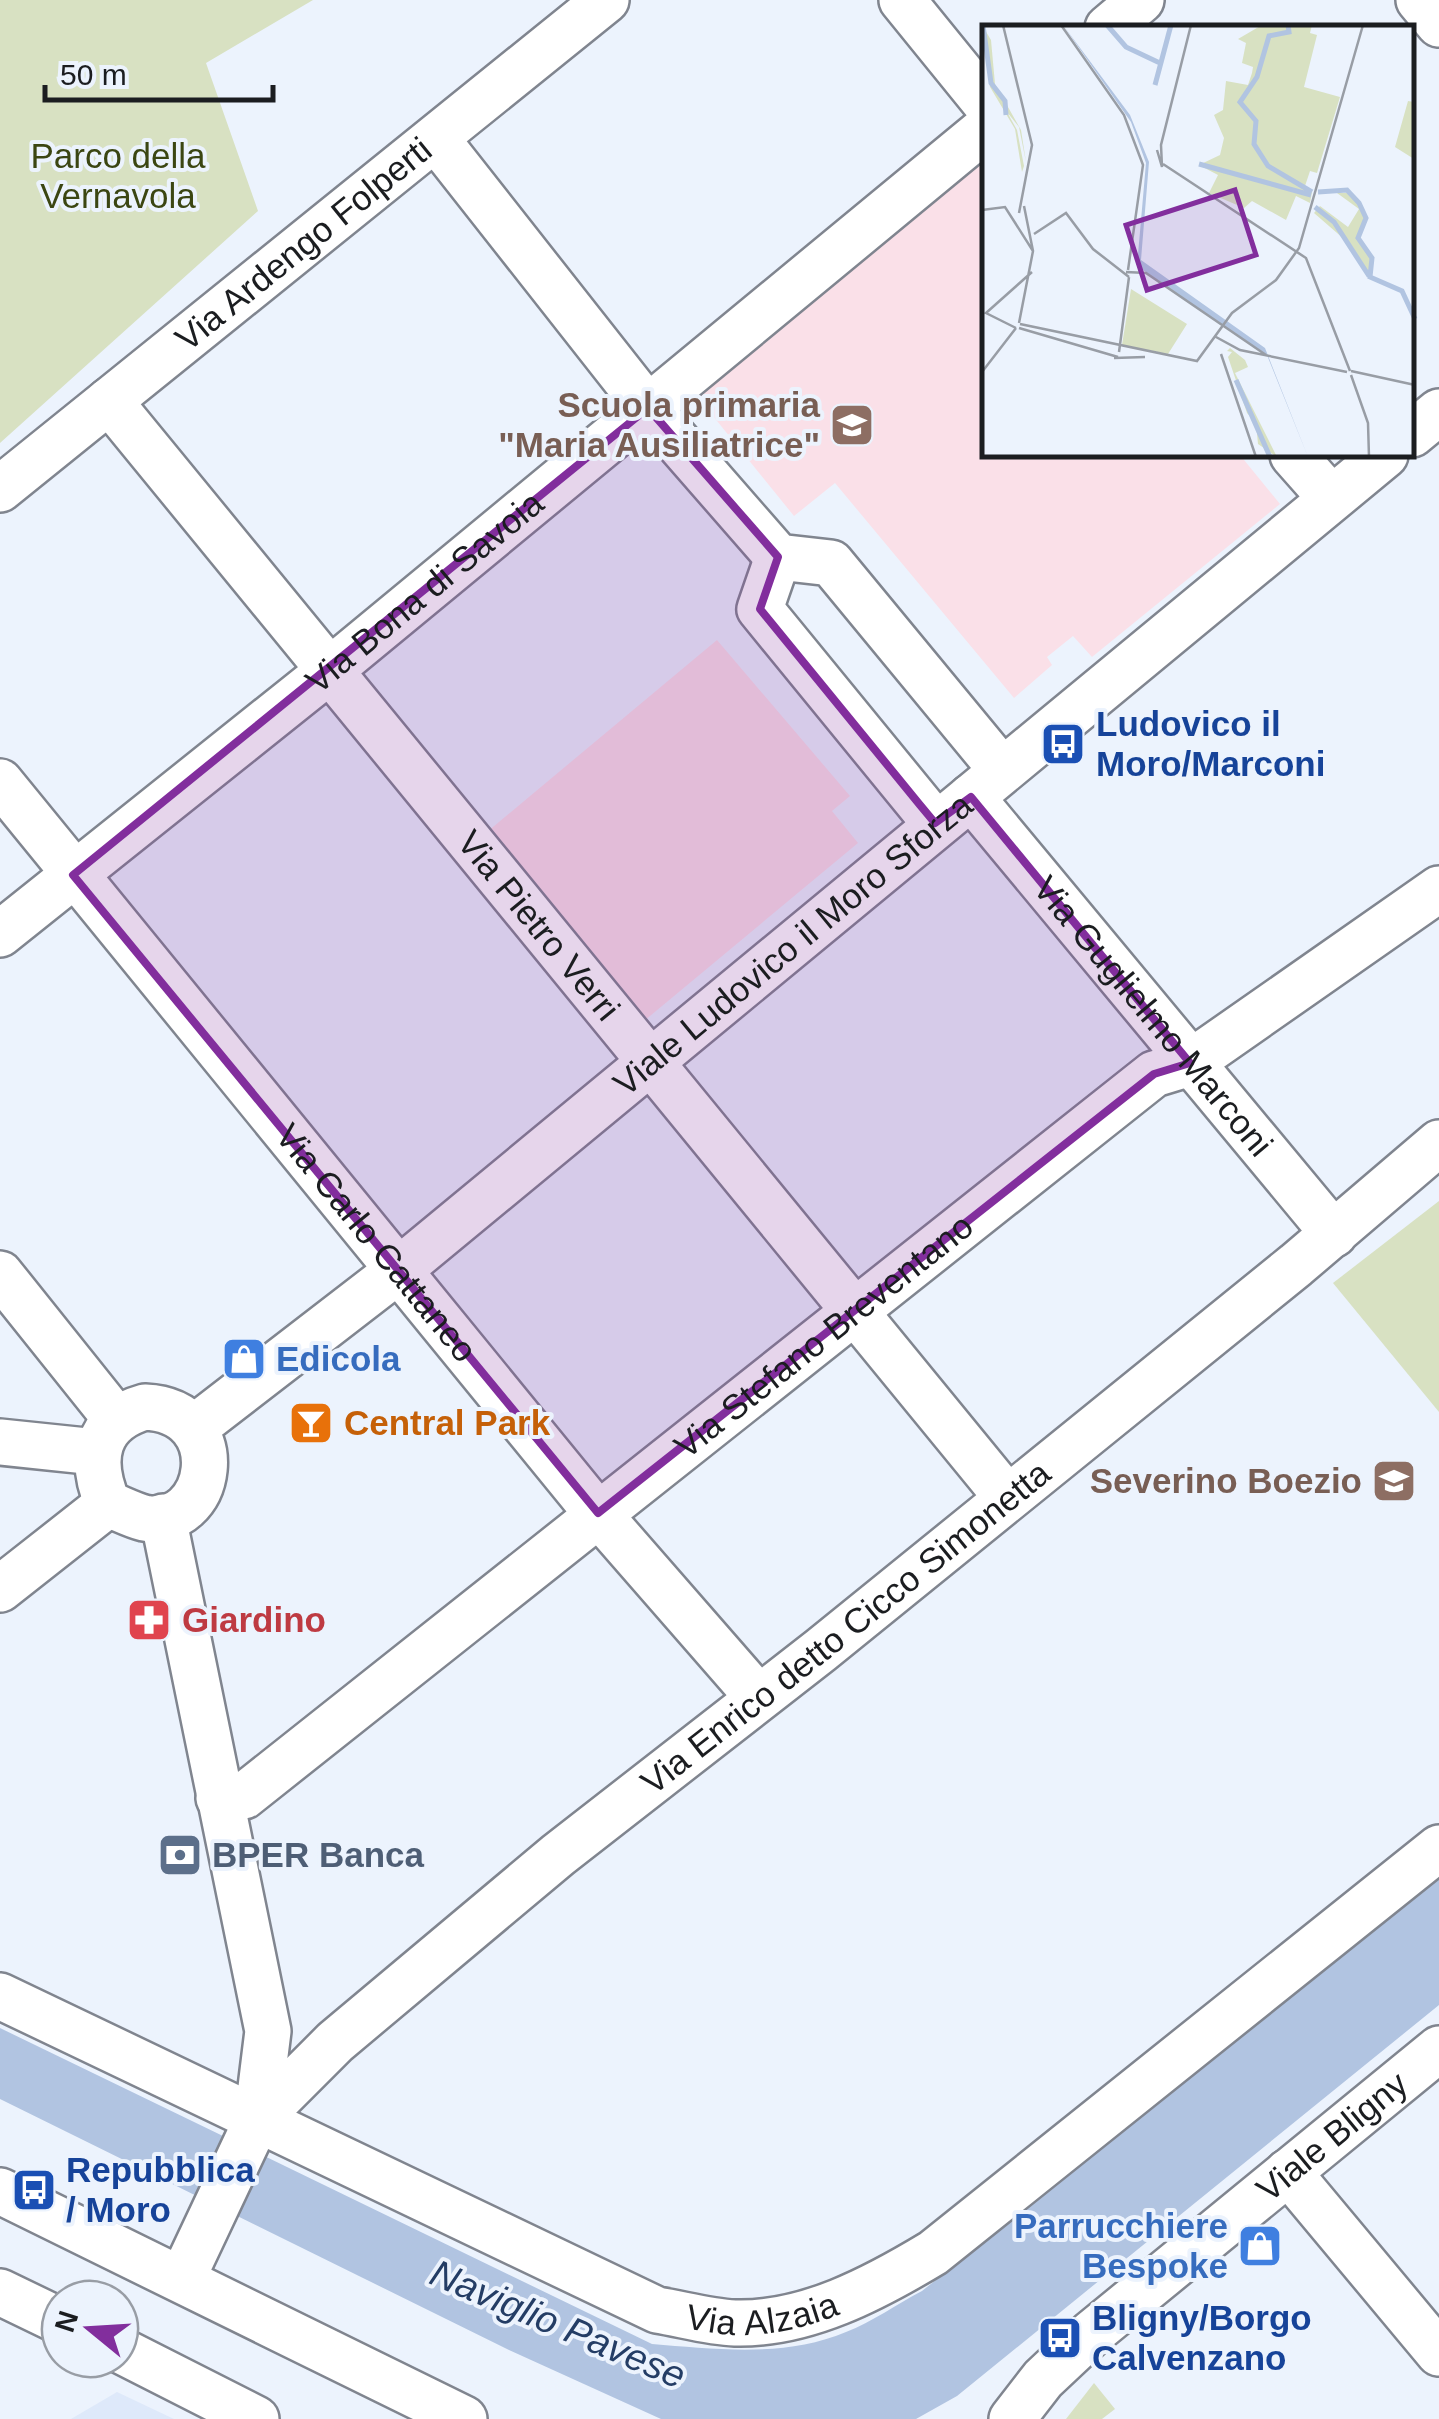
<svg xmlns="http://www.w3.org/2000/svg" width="1439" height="2419" viewBox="0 0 1439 2419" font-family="Helvetica,sans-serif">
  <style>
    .built { fill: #dee9fa }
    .education { fill: #fae0e8 }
    .green { fill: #d8e1c2 }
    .water { fill: #b1c4e1 }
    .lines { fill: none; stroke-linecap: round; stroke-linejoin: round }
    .minor-casing { stroke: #80858f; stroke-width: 50 }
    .minor { stroke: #fff; stroke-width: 45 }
    .marked { fill: #822e9d; fill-opacity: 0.2; stroke: #822e9d; stroke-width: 8; stroke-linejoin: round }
    .labels { text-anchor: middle; stroke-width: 8; stroke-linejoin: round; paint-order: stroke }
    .park-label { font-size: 35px; fill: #3b4612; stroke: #ecf3fd }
    .street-label { font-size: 35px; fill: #1b1d20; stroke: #ecf3fd }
    .education-label { font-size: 35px; font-weight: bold; fill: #785e54; stroke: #ecf3fd; text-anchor: end }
    .transit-label { font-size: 35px; font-weight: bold; fill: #164399; stroke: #ecf3fd; text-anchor: start }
    .shop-label { font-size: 35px; font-weight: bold; fill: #366cbe; stroke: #ecf3fd; text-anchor: start }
    .food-label { font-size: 35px; font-weight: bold; fill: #c56008; stroke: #ecf3fd; text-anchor: start }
    .health-label { font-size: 35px; font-weight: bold; fill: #be3a42; stroke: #ecf3fd; text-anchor: start }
    .service-label { font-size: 35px; font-weight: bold; fill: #4e5e75; stroke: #ecf3fd; text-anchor: start }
    .water-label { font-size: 38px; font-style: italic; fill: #243d65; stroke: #ecf3fd }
    .inset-river { fill: none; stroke: #b1c4e1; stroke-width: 5 }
    .inset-road { fill: none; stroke: #989da5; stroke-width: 2.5 }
    .view { fill: #822e9d; fill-opacity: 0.15; stroke: #822e9d; stroke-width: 5 }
    .inset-edge { fill: none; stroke: #1b1d20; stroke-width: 5 }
  </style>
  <rect width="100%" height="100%" fill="#ecf3fd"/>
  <!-- built -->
  <polygon class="built" points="117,2392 174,2419 71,2419"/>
  <!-- education -->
  <g class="education">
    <polygon points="984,154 984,455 1240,455 1280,504 1092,657 1073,636 1047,657 1052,665 1014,698 835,483 794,516 696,395"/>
    <polygon points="717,640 850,796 832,811 858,843 644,1021 487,832"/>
  </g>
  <!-- green -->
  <g class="green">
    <polygon points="0,0 313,0 206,63 258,211 0,443"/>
    <polygon points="1439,1201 1439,1412 1333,1283"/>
    <polygon points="1094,2383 1115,2409 1102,2419 1066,2419"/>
  </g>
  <!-- water -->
  <path class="water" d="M1439,1879V2005L957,2396L916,2419H661L509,2350L0,2099V2028L652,2344C716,2349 784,2358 846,2332C872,2322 897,2304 922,2291Z"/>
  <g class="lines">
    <defs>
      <g id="minor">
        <polyline points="902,0 984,101"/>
        <polyline points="1419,0 1439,24"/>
        <polyline points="1108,28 1141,0"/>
        <polyline points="437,140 648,408 778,557 831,563 1001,769"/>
        <path id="s1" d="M109,401L1006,1496"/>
        <polyline points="1412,434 1439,412"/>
        <polyline points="1293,455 1331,498"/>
        <path id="s2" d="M0,489L606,0"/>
        <polyline points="778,557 760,609 935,823"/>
        <path id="s3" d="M0,782L587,1501L758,1697"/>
        <path id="s4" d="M971,797L1334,1234"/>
        <path id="s5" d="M0,934L329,671L984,130"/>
        <polyline points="0,1274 116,1419"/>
        <path d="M145,1407C235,1411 213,1532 144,1518C132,1515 119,1508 108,1504C89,1460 95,1421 145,1407Z"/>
        <path id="s6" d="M194,1428L400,1269L1385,455"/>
        <polyline points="0,1442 96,1452"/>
        <polyline points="163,1517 268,2031 257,2120 182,2279"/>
        <polyline points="0,1589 108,1504"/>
        <path id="s7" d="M219,1798L244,1796L1154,1074L1190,1063L1439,889"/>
        <path id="s8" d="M0,1996L657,2310C682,2314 709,2322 735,2323C806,2325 875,2288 933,2253L1439,1848"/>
        <path id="s9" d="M257,2120L335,2042L558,1855L821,1650L1296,1265L1439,1143"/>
        <polyline points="1288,2172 1439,2353"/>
        <polyline points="0,2191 464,2419"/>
        <polyline points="0,2292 60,2321"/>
        <polyline points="120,2350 256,2419"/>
        <path id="s10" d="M1012,2419L1043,2379L1092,2333L1439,2049"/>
      </g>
    </defs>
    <!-- minor casing -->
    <use href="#minor" class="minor-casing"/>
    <!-- minor -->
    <use href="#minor" class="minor"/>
  </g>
  <!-- marked area -->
  <path class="marked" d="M648,408L778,557L760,609L920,805L935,823L971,797L1190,1063L1154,1074L598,1513L73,875Z"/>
  <!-- icons -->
  <defs>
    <symbol id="school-square" viewBox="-11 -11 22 22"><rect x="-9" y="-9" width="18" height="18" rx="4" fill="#8d6e63" stroke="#ecf3fd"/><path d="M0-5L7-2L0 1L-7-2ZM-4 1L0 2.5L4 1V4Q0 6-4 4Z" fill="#fff"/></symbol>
    <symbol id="bus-square" viewBox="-11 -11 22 22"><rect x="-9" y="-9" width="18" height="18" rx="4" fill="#1a4fb4" stroke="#ecf3fd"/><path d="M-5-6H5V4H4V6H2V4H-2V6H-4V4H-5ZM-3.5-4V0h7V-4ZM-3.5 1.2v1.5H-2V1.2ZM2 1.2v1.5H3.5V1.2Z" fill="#fff"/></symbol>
    <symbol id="shop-square" viewBox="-11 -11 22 22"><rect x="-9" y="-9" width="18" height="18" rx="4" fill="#3f7fe0" stroke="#ecf3fd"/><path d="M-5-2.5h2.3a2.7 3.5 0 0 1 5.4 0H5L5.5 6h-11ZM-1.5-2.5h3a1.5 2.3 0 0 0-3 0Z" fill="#fff"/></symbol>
    <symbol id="bar-square" viewBox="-11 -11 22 22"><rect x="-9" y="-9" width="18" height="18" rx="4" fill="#e8710a" stroke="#ecf3fd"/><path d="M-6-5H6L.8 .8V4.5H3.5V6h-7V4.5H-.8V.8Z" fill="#fff"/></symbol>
    <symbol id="pharmacy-square" viewBox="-11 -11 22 22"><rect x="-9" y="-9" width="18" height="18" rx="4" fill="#e0444e" stroke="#ecf3fd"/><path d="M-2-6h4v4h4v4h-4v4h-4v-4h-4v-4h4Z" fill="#fff"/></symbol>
    <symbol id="bank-square" viewBox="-11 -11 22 22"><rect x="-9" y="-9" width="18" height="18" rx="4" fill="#5c6f8a" stroke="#ecf3fd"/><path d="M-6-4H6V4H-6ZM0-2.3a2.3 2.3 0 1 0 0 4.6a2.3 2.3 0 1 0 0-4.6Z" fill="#fff"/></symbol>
  </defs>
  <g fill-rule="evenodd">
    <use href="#school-square" x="827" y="400" width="50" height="50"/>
    <use href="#bus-square" x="1038" y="719" width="50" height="50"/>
    <use href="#shop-square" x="219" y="1334" width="50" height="50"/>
    <use href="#bar-square" x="286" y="1398" width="50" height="50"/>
    <use href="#school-square" x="1369" y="1456" width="50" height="50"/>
    <use href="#pharmacy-square" x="124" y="1595" width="50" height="50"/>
    <use href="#bank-square" x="155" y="1830" width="50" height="50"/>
    <use href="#bus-square" x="9" y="2165" width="50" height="50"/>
    <use href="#shop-square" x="1235" y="2221" width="50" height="50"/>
    <use href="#bus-square" x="1035" y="2313" width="50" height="50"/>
  </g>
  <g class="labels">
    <!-- park labels -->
    <g class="park-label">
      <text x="118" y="168">Parco della<tspan x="118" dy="40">Vernavola</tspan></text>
    </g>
    <!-- street labels -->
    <g class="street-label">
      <text dy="12" stroke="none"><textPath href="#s2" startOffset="390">Via Ardengo Folperti</textPath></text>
      <text dy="12" stroke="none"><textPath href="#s5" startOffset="545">Via Bona di Savoia</textPath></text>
      <text dy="12" stroke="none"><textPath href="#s1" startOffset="678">Via Pietro Verri</textPath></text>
      <text dy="12" stroke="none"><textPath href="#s6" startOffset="770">Viale Ludovico il Moro Sforza</textPath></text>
      <text dy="12" stroke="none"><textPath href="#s4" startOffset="285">Via Guglielmo Marconi</textPath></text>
      <text dy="12" stroke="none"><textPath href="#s3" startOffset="595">Via Carlo Cattaneo</textPath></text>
      <text dy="12" stroke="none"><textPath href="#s7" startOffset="765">Via Stefano Breventano</textPath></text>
      <text dy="12" stroke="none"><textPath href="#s9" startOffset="768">Via Enrico detto Cicco Simonetta</textPath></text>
      <text dy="12" stroke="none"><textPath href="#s10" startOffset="428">Viale Bligny</textPath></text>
      <text dy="12" stroke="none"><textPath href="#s8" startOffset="835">Via Alzaia</textPath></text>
    </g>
    <!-- education labels -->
    <g class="education-label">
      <text x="820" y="417">Scuola primaria<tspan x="820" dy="40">"Maria Ausiliatrice"</tspan></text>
      <text x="1362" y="1493">Severino Boezio</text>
    </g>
    <!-- transit labels -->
    <g class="transit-label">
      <text x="1096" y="736">Ludovico il<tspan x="1096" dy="40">Moro/Marconi</tspan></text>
      <text x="66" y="2182">Repubblica<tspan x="66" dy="40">/ Moro</tspan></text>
      <text x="1092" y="2330">Bligny/Borgo<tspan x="1092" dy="40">Calvenzano</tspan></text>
    </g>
    <!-- shop labels -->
    <g class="shop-label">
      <text x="276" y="1371">Edicola</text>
      <text x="1228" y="2238" text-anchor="end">Parrucchiere<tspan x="1228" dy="40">Bespoke</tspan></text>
    </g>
    <!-- food labels -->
    <g class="food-label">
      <text x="344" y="1435">Central Park</text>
    </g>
    <!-- health labels -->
    <g class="health-label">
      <text x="182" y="1632">Giardino</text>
    </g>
    <!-- service labels -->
    <g class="service-label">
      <text x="212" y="1867">BPER Banca</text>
    </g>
    <!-- water labels -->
    <g class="water-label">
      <text transform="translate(558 2324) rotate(23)" y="13">Naviglio Pavese</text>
    </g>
  </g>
  <!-- overview -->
  <g transform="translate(982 25)">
    <rect width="432" height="432" fill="#ecf3fd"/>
    <path d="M0,0L9,15L13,59L39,105L44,137L37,102L25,87L35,105L42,141L40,147L33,104L8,62ZM280,0H330L328,8L335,10L322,62L358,72L335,148L328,146L323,161L330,167L328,178L314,171L304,195L270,176L262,183L227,168L236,150L217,140L238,130L242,113L232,90L241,85L244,56L266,60L270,48L271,42L260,38L264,18L256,14ZM426,76L432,77V134L413,122ZM355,168H369L383,193L375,212L390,234L387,248L370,221L332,188L338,181L366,202L377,184ZM149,264L205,299L186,329L140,320ZM248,323L263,335L266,342L253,348L295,432L276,419L274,398L265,388L246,332L250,327L245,326Z" fill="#d8e1c2"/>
    <path d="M81,0L148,90L167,137L159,235L283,323L326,432L285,330L155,241L164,138L149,97Z" fill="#b1c4e1"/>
    <path class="inset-river" d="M1,0L9,58L23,76L24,90M125,0L144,22L180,39M306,0L307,7L287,11L275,52L258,77L274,96L272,119L286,141L330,167M173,60L189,0M217,139L329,170M336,167L365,165L377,178L384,193L376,213L390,233L388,252L420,266L433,294M333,182L352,197L387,251M254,355L288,432"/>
    <path class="inset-road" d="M21,0L50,120L37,188M79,0L142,90L161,140L146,245M175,125L180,142L179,120L209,0M181,139L324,233L368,346M42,181L51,226M0,185L23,182L51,226L37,298M52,209L84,188L111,224L147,252M144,247L164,248L284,330M38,299L215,336L250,288L294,255L317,223L381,0M34,303L4,288L50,247M37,303L136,332M234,312L258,325L365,347M137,327L147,252M239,329L274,432M132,333L163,332M369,346L433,360M0,347L34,303M369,350L386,398L387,432"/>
    <path class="view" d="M253,165L274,230L165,265L144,200Z"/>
    <rect width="432" height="432" class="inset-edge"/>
  </g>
  <!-- north arrow -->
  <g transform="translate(90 2329) rotate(288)"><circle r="48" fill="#ecf3fd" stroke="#989da5" stroke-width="2.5"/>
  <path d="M0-8L18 38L0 25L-18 38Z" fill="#822e9d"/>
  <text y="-15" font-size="28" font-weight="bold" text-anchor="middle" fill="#1b1d20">N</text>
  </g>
  <!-- scale -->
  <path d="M45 85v15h228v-15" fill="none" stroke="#1b1d20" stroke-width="5"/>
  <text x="60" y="85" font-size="30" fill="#1b1d20" stroke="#ecf3fd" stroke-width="8" paint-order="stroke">50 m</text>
</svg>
